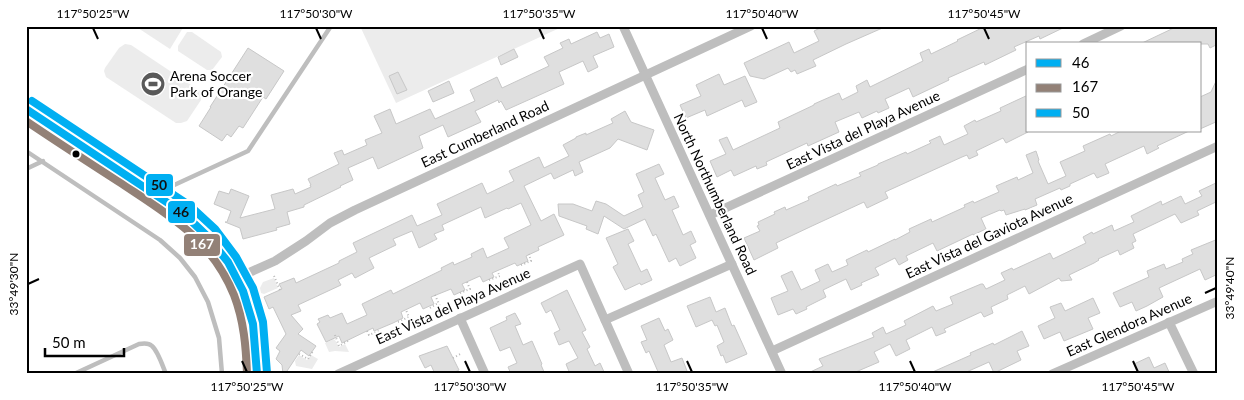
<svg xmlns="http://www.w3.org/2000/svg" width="1244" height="400" viewBox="0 0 1244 400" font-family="Lato,sans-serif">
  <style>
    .green { fill: #ececec }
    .building { fill: #dfdfdf; stroke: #c7c7c7 }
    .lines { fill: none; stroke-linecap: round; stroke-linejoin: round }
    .path { stroke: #b9b9b9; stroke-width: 2; stroke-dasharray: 1 2.5; stroke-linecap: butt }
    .service { stroke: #bebebe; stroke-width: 4.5 }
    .minor { stroke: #bebebe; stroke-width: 9 }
    .tertiary { stroke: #bebebe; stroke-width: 11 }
    .bus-1-casing { stroke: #fff; stroke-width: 11 }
    .bus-2-casing { stroke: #fff; stroke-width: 11 }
    .bus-3-casing { stroke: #fff; stroke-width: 11 }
    .bus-1 { stroke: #00aff2; stroke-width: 8 }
    .bus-2 { stroke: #938177; stroke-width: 8 }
    .bus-3 { stroke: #00aff2; stroke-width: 8 }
    .ticks { fill: none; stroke: #000; stroke-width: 2 }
    .bus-dot { fill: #000; stroke: #fff; stroke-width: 2 }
    .labels { text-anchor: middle; stroke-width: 4.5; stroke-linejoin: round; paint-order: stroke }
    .poi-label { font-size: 14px; fill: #000; stroke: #fff; text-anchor: start }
    .street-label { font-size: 14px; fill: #000; stroke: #fff }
    .line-badge { stroke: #fff; stroke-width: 2 }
    .badge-label { font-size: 14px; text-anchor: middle; font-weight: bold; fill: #fff }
    .pale-badge-label { font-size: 14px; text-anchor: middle; font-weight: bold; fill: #111 }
    .neatline { fill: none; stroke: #000; stroke-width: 2 }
    .ticks-label { font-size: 12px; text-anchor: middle; fill: #000 }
  </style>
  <rect width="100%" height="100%" fill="#fff"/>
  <!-- green -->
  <g class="green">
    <polygon points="135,26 184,26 170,49"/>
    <polygon points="360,26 564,26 396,103"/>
    <polygon points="187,32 192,32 221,52 222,57 212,70 207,70 178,51 178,46"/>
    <polygon points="125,44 131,45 200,91 201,100 187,121 181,123 176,123 106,77 104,71 105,68 119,48"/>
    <polygon points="274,278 278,288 264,294 261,293 260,288 263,282"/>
    <polygon points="333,339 335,340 339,347 345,344 349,352 335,351 329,352 325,343"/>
    <polygon points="299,355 307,360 311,355 318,359 312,369 296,366 295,361"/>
  </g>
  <!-- building -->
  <g class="building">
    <polygon points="824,26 887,26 846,44 813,60 816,66 797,74 795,70 791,72 788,68 764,79 750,76 744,63 789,42 794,53 819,41 814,31"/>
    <polygon points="986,26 1067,26 1040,39 1039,36 1014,47 1016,50 985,65 984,62 948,78 949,80 913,97 909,88 885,99 889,108 878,113 877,111 862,118 859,112 835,122 839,132 808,146 807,143 766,162 767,165 757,169 756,166 734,176 731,170 717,177 710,161 726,154 719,140 727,137 733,150 780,128 778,122 814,105 814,104 839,93 842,100 858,92 856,86 867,80 870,87 923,61 920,53 929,49 931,54 958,41 957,40"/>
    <polygon points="1178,26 1218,26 1218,44 1210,48 1208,44 1140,44"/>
    <polygon points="597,32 600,38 609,34 614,47 593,56 598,67 588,72 583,61 559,72 564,84 506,110 501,101 499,103 498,100 475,111 481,122 448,137 443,125 419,136 423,148 410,154 378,169 373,157 348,168 353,180 340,186 341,187 304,205 304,207 287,212 290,224 276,228 277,230 243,239 240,228 225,222 227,222 231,211 214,204 219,191 229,194 231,189 249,196 240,218 275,209 271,195 293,189 295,194 311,187 310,185 311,185 308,179 339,164 334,153 342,150 344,155 367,145 365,140 382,133 374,116 390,109 396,124 430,109 435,119 475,101 470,90 497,77 502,88 549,66 544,57 563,48 560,43 569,39 571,44"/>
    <polygon points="248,48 284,71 266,99 263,97 243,128 239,126 231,137 227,134 222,141 199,126 211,107 210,107"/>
    <polygon points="514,49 518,57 501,65 498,57"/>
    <polygon points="398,72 407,90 397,94 389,76"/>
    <polygon points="719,74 724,85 745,76 757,102 745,107 742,100 707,116 705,110 686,118 680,105 701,96 696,85"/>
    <polygon points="1218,77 1218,121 1200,129 1200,97 1211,92"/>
    <polygon points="449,81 454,93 433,102 428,91"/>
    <polygon points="1028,95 1028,132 1006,143 1003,138 976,151 978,155 969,159 967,155 962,157 885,192 888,198 867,208 864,202 812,226 776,243 778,248 754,260 744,238 760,231 757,226 759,225 758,222 775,214 774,212 785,207 786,210 809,200 808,197 836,184 837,186 861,176 859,173 878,165 878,164 906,152 907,154 931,143 929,141 940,136 944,145 968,134 964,126 975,120 976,122 1001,111 1000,108"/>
    <polygon points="625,111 631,122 654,130 647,150 618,139 610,148 579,162 583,172 575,176 573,170 554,179 551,173 524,186 541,221 554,214 564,235 538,247 539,250 526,256 528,261 517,266 515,263 492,273 494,277 483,282 480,276 462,284 465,290 454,295 451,289 431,297 434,304 423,309 420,303 401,312 403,318 393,323 374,331 373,328 342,343 339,336 326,342 317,324 320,322 318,319 328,315 330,318 342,313 347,324 367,315 362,304 391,290 393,294 442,270 441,268 453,262 454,265 472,257 471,254 483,248 487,258 509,248 504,238 531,225 521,203 508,209 507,208 485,218 481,207 442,225 444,230 434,234 437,239 419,248 412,231 393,239 396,245 369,258 374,268 355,278 352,273 338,280 341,285 298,305 301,311 291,315 303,329 298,334 316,346 309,356 301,350 285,374 283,374 282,365 276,359 280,351 276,348 286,334 273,307 269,309 264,297 282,289 279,284 294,278 296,283 339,263 339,261 357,252 353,243 412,215 417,226 442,215 437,204 482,183 487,194 514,181 509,171 539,157 544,168 569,156 563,145 576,138 576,137 586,133 586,135 613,123 611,119"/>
    <polygon points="1121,131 1189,131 1157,146 1159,148 1147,154 1144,146 1105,164 1109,173 1097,178 1094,173 1070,184 1070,186 1061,190 1060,188 1035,199 1037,205 1025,210 1025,209 1006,215 1004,210 1001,211 1000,210 981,218 986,229 973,235 973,234 937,251 933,243 906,256 908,260 899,265 895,258 875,268 879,275 861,283 862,285 851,290 846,279 823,290 826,297 806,307 807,309 796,314 793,309 778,315 771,298 788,291 781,276 792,271 801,290 820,281 815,270 828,264 832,272 848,265 846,260 867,250 868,252 895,239 895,240 910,232 909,229 931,219 932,222 965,207 964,205 973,201 974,203 999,192 996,186 1017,177 1018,180 1033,173 1026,155 1036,151 1039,160 1038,161 1048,184 1066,176 1060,162 1085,151 1083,146 1110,134 1111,136"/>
    <polygon points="659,164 664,174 655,178 665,200 674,196 679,207 672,210 683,235 691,231 696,242 690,245 696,258 680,266 676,258 669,262 656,234 653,236 645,219 624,229 604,216 598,234 586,229 587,226 559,216 558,204 573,204 592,211 596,201 606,204 624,216 643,207 638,195 644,192 636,174"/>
    <polygon points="1218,182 1218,201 1197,211 1199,215 1181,223 1175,214 1133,234 1136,241 1132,243 1134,248 1120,255 1118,250 1098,259 1099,260 1094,263 1069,275 1072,280 1061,281 1059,278 1029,294 1025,286 1007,295 1008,299 991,307 993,313 984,317 981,312 944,329 946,332 936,336 932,327 906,340 910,349 896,356 890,344 874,352 879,362 851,374 806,374 823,366 819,359 874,337 872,333 883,327 886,334 906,325 904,321 933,306 936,311 953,304 950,297 981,284 983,284 986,289 1005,280 1001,273 1012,268 1013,270 1050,253 1053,259 1086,243 1083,237 1092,232 1093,234 1112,225 1114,231 1134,222 1131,216 1161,201 1162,205 1181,196 1185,204 1202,196 1199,191"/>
    <polygon points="628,229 634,241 628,244 641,272 647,269 652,280 641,285 640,283 625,290 613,267 618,264 606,238"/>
    <polygon points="1218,239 1218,274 1205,280 1200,269 1159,288 1163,297 1147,306 1136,311 1132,302 1120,307 1113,293 1149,277 1147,271 1164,264 1166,269 1183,262 1182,259 1193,254 1191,250"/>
    <polygon points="567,290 586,330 582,332 590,347 587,349 595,366 600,363 605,374 570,374 566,364 578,358 569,341 559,345 554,333 560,330 551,310 546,313 541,303"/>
    <polygon points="710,297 716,312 725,308 732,326 734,325 747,354 726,363 723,355 721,356 717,346 724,342 717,325 715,326 712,320 696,327 687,306"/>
    <polygon points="1093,298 1100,313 1088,318 1093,329 1064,341 1060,332 1044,339 1038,326 1055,318 1050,307 1061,303 1065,311"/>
    <polygon points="515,313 521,324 515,326 523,345 532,341 542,364 541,365 545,374 511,374 508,367 517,363 510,347 500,351 490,328 507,320 506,317"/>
    <polygon points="659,318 665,331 668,329 673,340 664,345 671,362 682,358 687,371 680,374 659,374 649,351 646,353 641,342 647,340 641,326"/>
    <polygon points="1022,331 1029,346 1017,351 1021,360 994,373 989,362 962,374 928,374 971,355 970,353 993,343 994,345"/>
    <polygon points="447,346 459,370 451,374 435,374 431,365 425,368 419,356"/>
    <polygon points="1149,357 1154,368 1165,363 1170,374 1138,374 1134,364"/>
  </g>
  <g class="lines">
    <!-- path -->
    <g class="path">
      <polyline points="521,265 531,261 529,254"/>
      <polyline points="274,276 280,290"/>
      <polyline points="489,280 500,276 497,271"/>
      <polyline points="460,293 470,289 467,282"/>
      <polyline points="435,295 442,311"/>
      <polyline points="430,308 438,303"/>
      <polyline points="398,322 409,317 406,310"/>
      <polyline points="367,331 369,335 381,330"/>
      <polyline points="335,335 339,346 348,341"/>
      <polyline points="299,354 308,359 313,351"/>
      <polyline points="453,358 462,353"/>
    </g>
    <!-- service -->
    <g class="service">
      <polyline points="26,151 160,240 180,258 195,277 208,302 219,338 222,374"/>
      <polyline points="26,169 43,161"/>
      <polyline points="163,199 172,186 248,151 331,26"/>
      <path d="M74,374L139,344C144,343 149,343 152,346C158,351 163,367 166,374"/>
    </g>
    <!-- minor -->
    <g class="minor">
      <polyline points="623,26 782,374"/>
      <polyline points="1083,44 1121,26"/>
      <polyline points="710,215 1028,69"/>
      <polyline points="237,278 275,261 306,241 330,223 355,210 751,26"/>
      <polyline points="460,318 485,374"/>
      <polyline points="605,320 732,264"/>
      <polyline points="1169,322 1194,374"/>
      <polyline points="772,351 1218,146"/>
      <polyline points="338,374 580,264 629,374"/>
      <polyline points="1052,374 1218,301"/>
    </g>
    <!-- tertiary -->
    <path class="tertiary" d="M26,109L183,213C218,241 244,278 253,324C256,340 256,357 257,374"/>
    <defs>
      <polyline id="bus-1" points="26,109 183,213 207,236 228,262 243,291 253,324 257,374"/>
      <path id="bus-2" d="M26,121C57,142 88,162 119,182C167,214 211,238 234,295C244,321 246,347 247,374"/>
      <polyline id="bus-3" points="32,101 189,205 215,229 236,257 253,288 263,322 267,373"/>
    </defs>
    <!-- bus-1 casing -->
    <use href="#bus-1" class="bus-1-casing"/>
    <!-- bus-2 casing -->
    <use href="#bus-2" class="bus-2-casing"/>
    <!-- bus-3 casing -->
    <use href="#bus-3" class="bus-3-casing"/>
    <!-- bus-1 -->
    <use href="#bus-1" class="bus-1"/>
    <!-- bus-2 -->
    <use href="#bus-2" class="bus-2"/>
    <!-- bus-3 -->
    <use href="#bus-3" class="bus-3"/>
  </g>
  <!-- ticks -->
  <path class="ticks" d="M93,28L98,39M316,28L321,39M539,28L544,39M762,28L767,39M984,28L989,39M28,284L39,279M1205,293L1216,288M242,361L247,372M465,361L470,372M687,361L692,372M910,361L915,372M1133,361L1138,372"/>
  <!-- icons -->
  <defs>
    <symbol id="stadium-disc" viewBox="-11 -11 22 22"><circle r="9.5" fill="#595959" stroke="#fff"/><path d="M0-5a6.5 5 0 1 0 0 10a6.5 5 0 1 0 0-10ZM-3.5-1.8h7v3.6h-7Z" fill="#fff"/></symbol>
  </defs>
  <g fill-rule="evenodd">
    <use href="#stadium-disc" x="139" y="70" width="28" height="28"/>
  </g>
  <!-- markers -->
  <circle class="bus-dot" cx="76" cy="154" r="4.5"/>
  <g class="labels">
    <!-- poi labels -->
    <g class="poi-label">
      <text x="170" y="81">Arena Soccer<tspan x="170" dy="16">Park of Orange</tspan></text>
    </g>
    <!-- street labels -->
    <g class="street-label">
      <text transform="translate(863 130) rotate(-25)" y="5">East Vista del Playa Avenue</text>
      <text transform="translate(485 134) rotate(-25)" y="5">East Cumberland Road</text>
      <text transform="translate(715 194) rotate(65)" y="5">North Northumberland Road</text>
      <text transform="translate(989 236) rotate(-25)" y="5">East Vista del Gaviota Avenue</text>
      <text transform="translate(453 306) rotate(-24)" y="5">East Vista del Playa Avenue</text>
      <text transform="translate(1129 325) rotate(-24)" y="5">East Glendora Avenue</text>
    </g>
  </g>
  <g class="line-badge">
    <rect x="145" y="173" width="29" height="24" rx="5" fill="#00aff2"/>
    <rect x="167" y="200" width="29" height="24" rx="5" fill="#00aff2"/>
    <rect x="183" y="233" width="38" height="24" rx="5" fill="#938177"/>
  </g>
  <g class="badge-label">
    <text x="202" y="249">167</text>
  </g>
  <g class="pale-badge-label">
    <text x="159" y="190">50</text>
    <text x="181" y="217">46</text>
  </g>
  <!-- border -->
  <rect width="1244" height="400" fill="none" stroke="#ffffff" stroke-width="55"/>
  <!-- legend -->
  <rect x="1026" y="42" width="175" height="90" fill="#ffffff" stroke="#999999"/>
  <rect x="1036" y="59" width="25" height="8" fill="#00aff2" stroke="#999999"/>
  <text x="1072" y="68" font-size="15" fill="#000000">46</text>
  <rect x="1036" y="84" width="25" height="8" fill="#938177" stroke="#999999"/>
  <text x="1072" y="92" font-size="15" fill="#000000">167</text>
  <rect x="1036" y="109" width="25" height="8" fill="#00aff2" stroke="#999999"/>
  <text x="1072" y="118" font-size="15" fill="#000000">50</text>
  <!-- scale -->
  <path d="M45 348v8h79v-8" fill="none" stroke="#000000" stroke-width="2.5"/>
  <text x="52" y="348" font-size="15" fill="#000000" stroke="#ffffff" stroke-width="4" paint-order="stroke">50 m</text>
  <rect x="28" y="28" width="1188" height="344" class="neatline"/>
  <g class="ticks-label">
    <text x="93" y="18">117°50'25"W</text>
    <text x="316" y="18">117°50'30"W</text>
    <text x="539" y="18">117°50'35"W</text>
    <text x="762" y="18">117°50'40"W</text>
    <text x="984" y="18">117°50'45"W</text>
    <text transform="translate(14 284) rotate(-90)" y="4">33°49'30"N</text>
    <text transform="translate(1230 288) rotate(-90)" y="4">33°49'40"N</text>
    <text x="247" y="391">117°50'25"W</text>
    <text x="470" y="391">117°50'30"W</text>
    <text x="692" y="391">117°50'35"W</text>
    <text x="915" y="391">117°50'40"W</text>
    <text x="1138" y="391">117°50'45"W</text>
  </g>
</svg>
